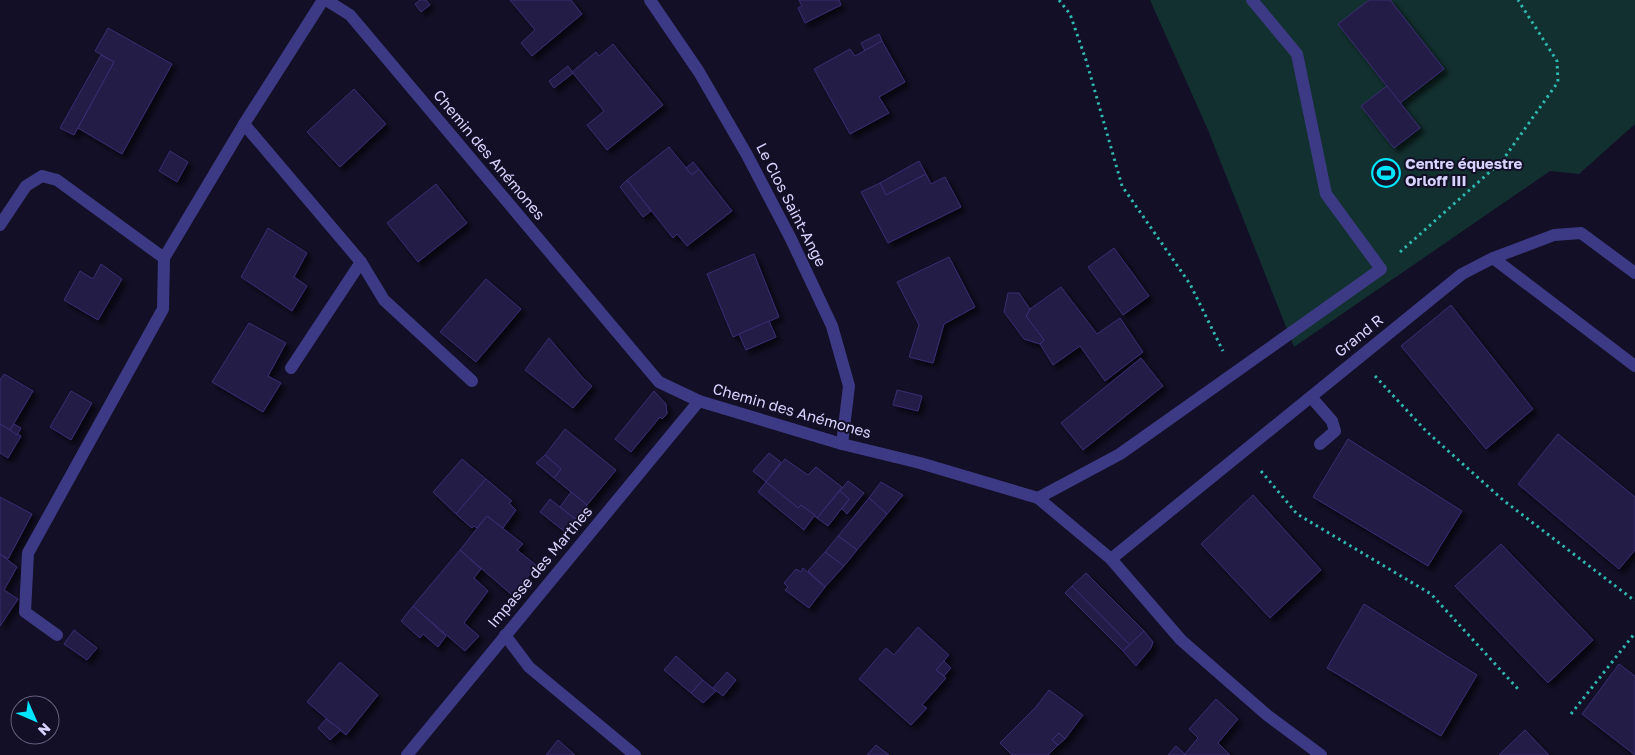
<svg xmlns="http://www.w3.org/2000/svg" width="1635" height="755" viewBox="0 0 1635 755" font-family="'Golos Text',sans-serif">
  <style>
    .park { fill: #12302f }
    .building { fill: #241b47; stroke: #3b2d73; filter: url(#shadow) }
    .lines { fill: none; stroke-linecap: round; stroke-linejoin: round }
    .path { stroke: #2fb8b0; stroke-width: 3; stroke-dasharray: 2.5 4; stroke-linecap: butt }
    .lane { stroke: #3d3a85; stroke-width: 12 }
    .street { stroke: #3d3a85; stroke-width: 12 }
    .labels { text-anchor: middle; stroke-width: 4; stroke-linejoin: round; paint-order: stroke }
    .street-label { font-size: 15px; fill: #d9d4ff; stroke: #130f26 }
    .poi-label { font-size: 15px; font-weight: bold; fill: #d9d4ff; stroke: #130f26; text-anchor: start }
  </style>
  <defs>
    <filter id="shadow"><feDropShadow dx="4.5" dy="4.5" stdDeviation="2.5" flood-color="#0009"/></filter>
  </defs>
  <rect width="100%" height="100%" fill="#130f26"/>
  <!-- park -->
  <polygon class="park" points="1150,0 1635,0 1635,124 1579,174 1550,171 1294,347 1208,130"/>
  <!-- building -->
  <g class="building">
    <polygon points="420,0 426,0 430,5 421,12 415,4"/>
    <polygon points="510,0 571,0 582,14 532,56 521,43 535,30"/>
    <polygon points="799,0 839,0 841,5 805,23 798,8 802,6"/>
    <polygon points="1369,0 1390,0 1444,69 1400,103 1338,24"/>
    <polygon points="108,28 172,64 122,154 78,128 114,62 95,51"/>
    <polygon points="879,34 882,41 865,51 861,43"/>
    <polygon points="882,41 905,82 879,97 889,113 850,134 814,69 850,49 855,56"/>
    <polygon points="613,44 663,105 607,150 587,125 604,111 572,72 596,52 599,56"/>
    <polygon points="101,55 114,62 74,135 60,128"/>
    <polygon points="568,66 573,73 554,88 549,81"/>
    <polygon points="1387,86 1420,128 1394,148 1361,106"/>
    <polygon points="354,89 386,124 340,167 307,132"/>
    <polygon points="669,147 692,175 699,169 732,211 687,246 677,234 673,238 627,180"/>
    <polygon points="170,151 188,162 177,182 159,171"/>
    <polygon points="919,161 926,174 886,195 880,183"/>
    <polygon points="693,162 699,169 692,175 686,168"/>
    <polygon points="926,174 931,184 945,177 961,207 888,243 861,192 880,183 886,195"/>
    <polygon points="627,180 651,211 643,217 620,187"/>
    <polygon points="436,184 467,223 418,262 387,223"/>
    <polygon points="268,228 307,253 294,277 307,286 292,311 241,277"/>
    <polygon points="1114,248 1149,296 1123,315 1088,267"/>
    <polygon points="754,254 779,317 733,337 707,274"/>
    <polygon points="949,257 975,307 944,324 933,363 909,357 919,325 897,282"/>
    <polygon points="101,264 122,279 98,320 64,300 80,271 93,279"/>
    <polygon points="486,279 521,309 476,362 440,332"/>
    <polygon points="1061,287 1097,334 1120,318 1143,352 1105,381 1080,346 1053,365 1040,344 1044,340 1026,316 1030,309"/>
    <polygon points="1008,293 1019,293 1030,309 1026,316 1044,340 1040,344 1024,339 1004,312"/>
    <polygon points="1451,305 1533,409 1486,449 1401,346"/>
    <polygon points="769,321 776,337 746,350 739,334"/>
    <polygon points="249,323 286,343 268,376 281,383 263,412 212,382"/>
    <polygon points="549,338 583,378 592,386 573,408 525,370"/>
    <polygon points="1141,358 1163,386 1083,450 1061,423"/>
    <polygon points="4,374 33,391 10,430 0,424 0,380"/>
    <polygon points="897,390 922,396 918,411 893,405"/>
    <polygon points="71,391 92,403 71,440 50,427"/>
    <polygon points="654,391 666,404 667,414 662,419 660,417 631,452 615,439"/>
    <polygon points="0,424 21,436 8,458 0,453"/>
    <polygon points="14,424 21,428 17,435 10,430"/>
    <polygon points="565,429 616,470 587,505 554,478 561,469 545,455"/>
    <polygon points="1558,434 1635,497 1635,550 1619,569 1518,484"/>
    <polygon points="1348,439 1462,511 1428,566 1313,497"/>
    <polygon points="769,453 781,462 766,482 753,471"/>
    <polygon points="545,455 561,469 554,478 536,463"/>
    <polygon points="462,459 486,479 456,514 433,492"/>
    <polygon points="785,459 808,475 816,467 842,487 817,518 801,505 798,508 766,482"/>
    <polygon points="486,479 512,501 509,503 516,510 503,528 487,516 477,528 474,526 472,528 456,514"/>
    <polygon points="848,481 864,493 847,514 842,509 849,499 840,491"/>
    <polygon points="766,482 798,508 801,505 815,515 804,530 758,492"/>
    <polygon points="881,482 903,495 887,514 869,498"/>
    <polygon points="840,491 849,499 828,526 817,518"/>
    <polygon points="571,492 587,505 575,519 560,507"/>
    <polygon points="1253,495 1321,570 1270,618 1201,544"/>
    <polygon points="0,497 32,514 8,559 0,554"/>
    <polygon points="869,498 887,514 857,550 838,536"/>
    <polygon points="550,499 575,519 565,532 540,512"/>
    <polygon points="487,516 523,544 517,550 537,566 512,595 460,550"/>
    <polygon points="838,536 857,550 844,566 825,552"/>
    <polygon points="1501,544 1593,640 1548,683 1455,586"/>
    <polygon points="460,550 481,569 474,578 488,591 464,623 479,636 465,651 413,606"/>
    <polygon points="825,552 844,566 825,587 808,571"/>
    <polygon points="0,554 17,567 4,590 18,599 0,626"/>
    <polygon points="803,568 825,587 809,608 785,590 788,587 784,583 796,569 801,572"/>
    <polygon points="1086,573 1144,631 1130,645 1072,586"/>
    <polygon points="1072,586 1130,645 1123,651 1065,593"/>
    <polygon points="1364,604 1477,675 1441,736 1327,668"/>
    <polygon points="413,606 446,636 438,647 423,634 420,638 401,621"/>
    <polygon points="918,627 949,655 936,670 946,678 922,705 927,708 911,725 859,679 886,648 894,655"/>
    <polygon points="74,630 97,648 87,660 64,644"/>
    <polygon points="1144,631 1153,642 1151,648 1136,666 1123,651"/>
    <polygon points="676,656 703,680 691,693 664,670"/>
    <polygon points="944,661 951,668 944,676 936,670"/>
    <polygon points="340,662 378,695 346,735 307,702"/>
    <polygon points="1619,664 1635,676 1635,755 1582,714"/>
    <polygon points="727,672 736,680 723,696 713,688"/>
    <polygon points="703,680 716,691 703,703 691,693"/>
    <polygon points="1049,690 1083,715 1065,739 1059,733 1052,740 1058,745 1048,755 1012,755 1000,743 1035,708"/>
    <polygon points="1216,699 1238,719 1218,743 1230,755 1184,755 1198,738 1189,729"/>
    <polygon points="326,719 341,730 330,740 318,728"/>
    <polygon points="1525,730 1549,755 1499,755"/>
    <polygon points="1059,733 1065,739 1058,745 1052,740"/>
    <polygon points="558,740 575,755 546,755"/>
    <polygon points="876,745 889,755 867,755"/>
    <polygon points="1176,746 1185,754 1184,755 1168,755"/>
  </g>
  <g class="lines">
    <!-- path -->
    <g class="path">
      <polyline points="1059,0 1070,14 1086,60 1122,186 1190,284 1223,351"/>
      <polyline points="1400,252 1502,161 1558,82 1557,61 1518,0"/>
      <polyline points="1375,376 1426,431 1503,500 1635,601"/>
      <polyline points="1261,471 1297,514 1431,594 1518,689"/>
      <polyline points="1571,714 1635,633"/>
    </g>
    <!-- lane -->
    <g class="lane">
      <polyline points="650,0 699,72 747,155 791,239 832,326 849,386 842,444"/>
      <polyline points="244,124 361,262 384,300 472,381"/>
      <polyline points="0,225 26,186 42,176 57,180 164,258"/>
      <polyline points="1493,258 1554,235 1581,233 1635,273"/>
      <polyline points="291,368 361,262"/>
      <polyline points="1311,397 1332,421 1335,431 1320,444"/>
      <polyline points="1038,498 1120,454 1381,269 1326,194 1297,54 1252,0"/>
      <polyline points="1111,559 1462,274 1493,258 1635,366"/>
      <polyline points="57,635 25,612 28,553 163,309 164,258 244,124 323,0"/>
      <polyline points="505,635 529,667 635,755"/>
    </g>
    <!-- street -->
    <g class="street">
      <polyline points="326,0 350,15 659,382 699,401 842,444 920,463 1038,498 1111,559 1181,640 1267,715 1321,755"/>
      <polyline points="407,755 699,401"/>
    </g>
  </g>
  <!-- icons -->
  <defs>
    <symbol id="stadium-ring" viewBox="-11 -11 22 22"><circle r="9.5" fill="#130f26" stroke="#00e5ff" stroke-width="1.5"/><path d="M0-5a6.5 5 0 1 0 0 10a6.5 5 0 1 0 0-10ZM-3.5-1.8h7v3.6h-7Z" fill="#00e5ff"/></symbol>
  </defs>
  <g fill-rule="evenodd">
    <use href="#stadium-ring" x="1370" y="157" width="32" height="32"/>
  </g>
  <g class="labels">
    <!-- street labels -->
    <g class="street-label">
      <text transform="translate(489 155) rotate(50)" y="5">Chemin des Anémones</text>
      <text transform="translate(791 205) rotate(63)" y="5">Le Clos Saint-Ange</text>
      <text transform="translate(1359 336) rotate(-39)" y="5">Grand R</text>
      <text transform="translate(792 411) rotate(16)" y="5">Chemin des Anémones</text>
      <text transform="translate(540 567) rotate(-50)" y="5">Impasse des Marthes</text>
    </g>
    <!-- poi labels -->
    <g class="poi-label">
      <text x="1405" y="169">Centre équestre<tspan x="1405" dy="17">Orloff III</tspan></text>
    </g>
  </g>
  <!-- north arrow -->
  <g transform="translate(35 720) rotate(135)"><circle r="24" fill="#130f26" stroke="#625e7d"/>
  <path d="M0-4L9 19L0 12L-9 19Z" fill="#00e5ff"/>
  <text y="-8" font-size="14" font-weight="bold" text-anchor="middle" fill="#d9d4ff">N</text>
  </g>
</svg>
